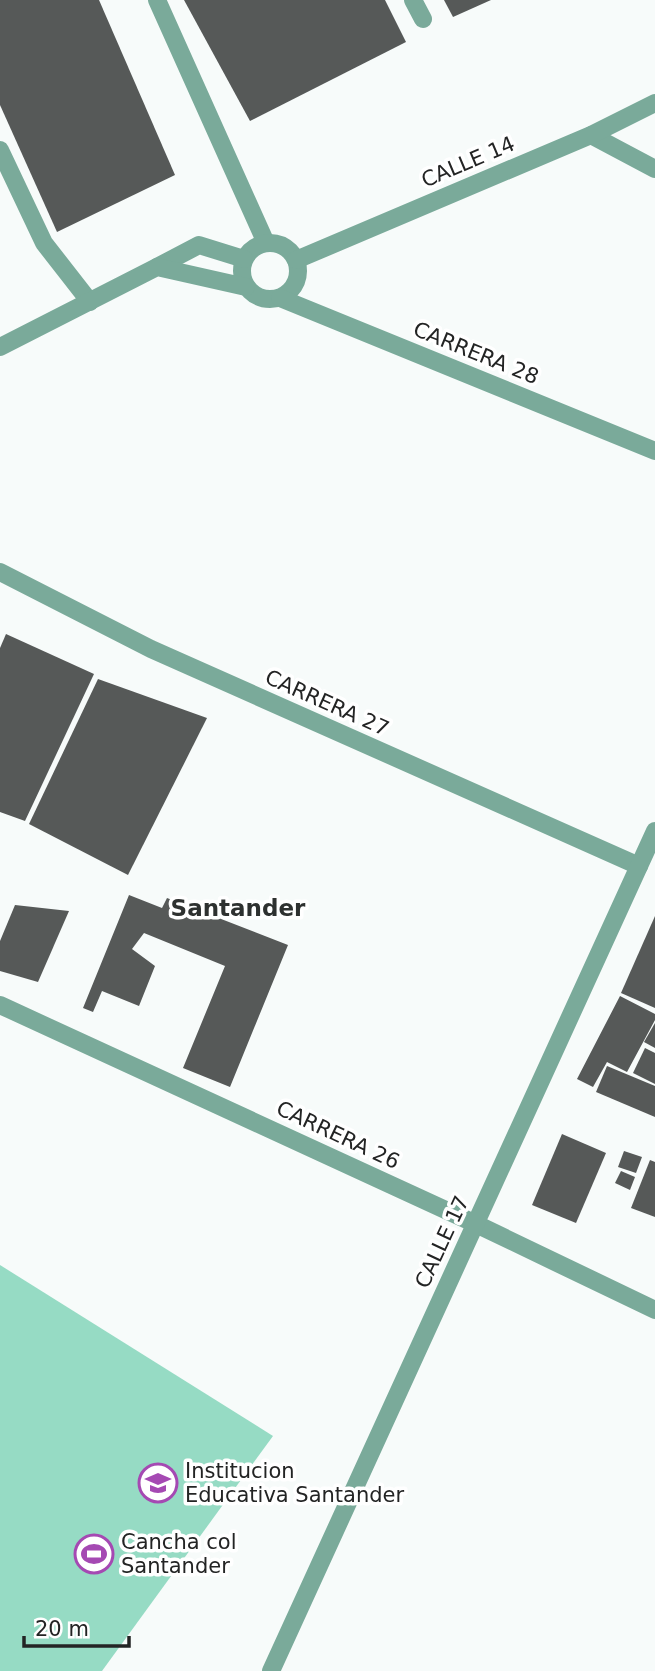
<svg xmlns="http://www.w3.org/2000/svg" width="655" height="1671" viewBox="0 0 655 1671" font-family="'DejaVu Sans',sans-serif">
  <style>
    .green { fill: #96dbc4 }
    .building { fill: #565958 }
    .lines { fill: none; stroke-linecap: round; stroke-linejoin: round }
    .minor { stroke: #7aaa9a; stroke-width: 18 }
    .labels { text-anchor: middle; stroke-width: 7; stroke-linejoin: round; paint-order: stroke }
    .street-label { font-size: 21px; fill: #232424; stroke: #fff }
    .poi-label { font-size: 21px; fill: #232424; stroke: #fff; text-anchor: start }
    .neighbourhood-label { font-size: 23px; font-weight: bold; fill: #2e3130; stroke: #fff }
  </style>
  <rect width="100%" height="100%" fill="#f7fbfa"/>
  <!-- green -->
  <polygon class="green" points="0,1265 273,1436 102,1671 0,1671"/>
  <!-- building -->
  <g class="building">
    <polygon points="0,0 99,0 175,175 57,232 0,105"/>
    <polygon points="184,0 385,0 406,42 250,121"/>
    <polygon points="444,0 491,0 453,17"/>
    <polygon points="6,634 94,674 25,821 0,812 0,648"/>
    <polygon points="98,679 207,718 128,875 29,824"/>
    <polygon points="129,895 162,908 167,898 288,945 230,1087 183,1068 225,966 144,933 132,949 155,966 139,1006 102,991 93,1012 83,1008"/>
    <polygon points="15,905 69,911 38,982 0,971 0,941"/>
    <polygon points="655,916 655,1008 621,993"/>
    <polygon points="620,996 655,1014 655,1020 627,1072 607,1062 593,1087 577,1079"/>
    <polygon points="655,1023 655,1048 644,1042"/>
    <polygon points="645,1048 655,1053 655,1084 633,1073"/>
    <polygon points="607,1066 655,1086 655,1117 596,1092"/>
    <polygon points="562,1134 606,1153 576,1223 532,1205"/>
    <polygon points="624,1151 642,1157 636,1173 618,1167"/>
    <polygon points="650,1160 655,1162 655,1217 631,1208"/>
    <polygon points="621,1171 635,1177 630,1190 615,1183"/>
  </g>
  <g class="lines">
    <!-- minor -->
    <g class="minor">
      <polyline points="157,0 266,243"/>
      <polyline points="413,0 423,19"/>
      <polyline points="591,135 655,169"/>
      <polyline points="0,150 44,243 90,302"/>
      <circle cx="270" cy="271" r="28"/>
      <polyline points="296,260 591,135 655,103"/>
      <polyline points="157,267 199,245 244,259"/>
      <polyline points="280,298 655,451"/>
      <polyline points="0,347 157,267 246,287"/>
      <polyline points="0,572 151,649 639,866"/>
      <polyline points="0,1005 476,1224 655,1310"/>
      <polyline points="271,1671 655,831"/>
    </g>
  </g>
  <!-- icons -->
  <defs>
    <symbol id="university-ring" viewBox="-11 -11 22 22"><circle r="9.5" fill="#fff" stroke="#a549b3" stroke-width="1.5"/><path d="M0-5L7-2L0 1L-7-2ZM-4 1L0 2.5L4 1V4Q0 6-4 4Z" fill="#a549b3"/></symbol>
    <symbol id="stadium-ring" viewBox="-11 -11 22 22"><circle r="9.5" fill="#fff" stroke="#a549b3" stroke-width="1.5"/><path d="M0-5a6.5 5 0 1 0 0 10a6.5 5 0 1 0 0-10ZM-3.5-1.8h7v3.6h-7Z" fill="#a549b3"/></symbol>
  </defs>
  <g fill-rule="evenodd">
    <use href="#university-ring" x="136" y="1461" width="44" height="44"/>
    <use href="#stadium-ring" x="72" y="1532" width="44" height="44"/>
  </g>
  <g class="labels">
    <!-- street labels -->
    <g class="street-label">
      <text transform="translate(468 162) rotate(-23)" y="7">CALLE 14</text>
      <text transform="translate(476 353) rotate(22)" y="7">CARRERA 28</text>
      <text transform="translate(327 703) rotate(24)" y="7">CARRERA 27</text>
      <text transform="translate(338 1135) rotate(25)" y="7">CARRERA 26</text>
      <text transform="translate(442 1242) rotate(-65)" y="7">CALLE 17</text>
    </g>
    <!-- poi labels -->
    <g class="poi-label">
      <text x="185" y="1478">Institucion<tspan x="185" dy="24">Educativa Santander</tspan></text>
      <text x="121" y="1549">Cancha col<tspan x="121" dy="24">Santander</tspan></text>
    </g>
    <!-- neighbourhood labels -->
    <g class="neighbourhood-label">
      <text x="238" y="916">Santander</text>
    </g>
  </g>
  <!-- scale -->
  <path d="M24 1636v10h105v-10" fill="none" stroke="#232424" stroke-width="3.5"/>
  <text x="35" y="1636" font-size="21" fill="#232424" stroke="#ffffff" stroke-width="5" paint-order="stroke">20 m</text>
</svg>
